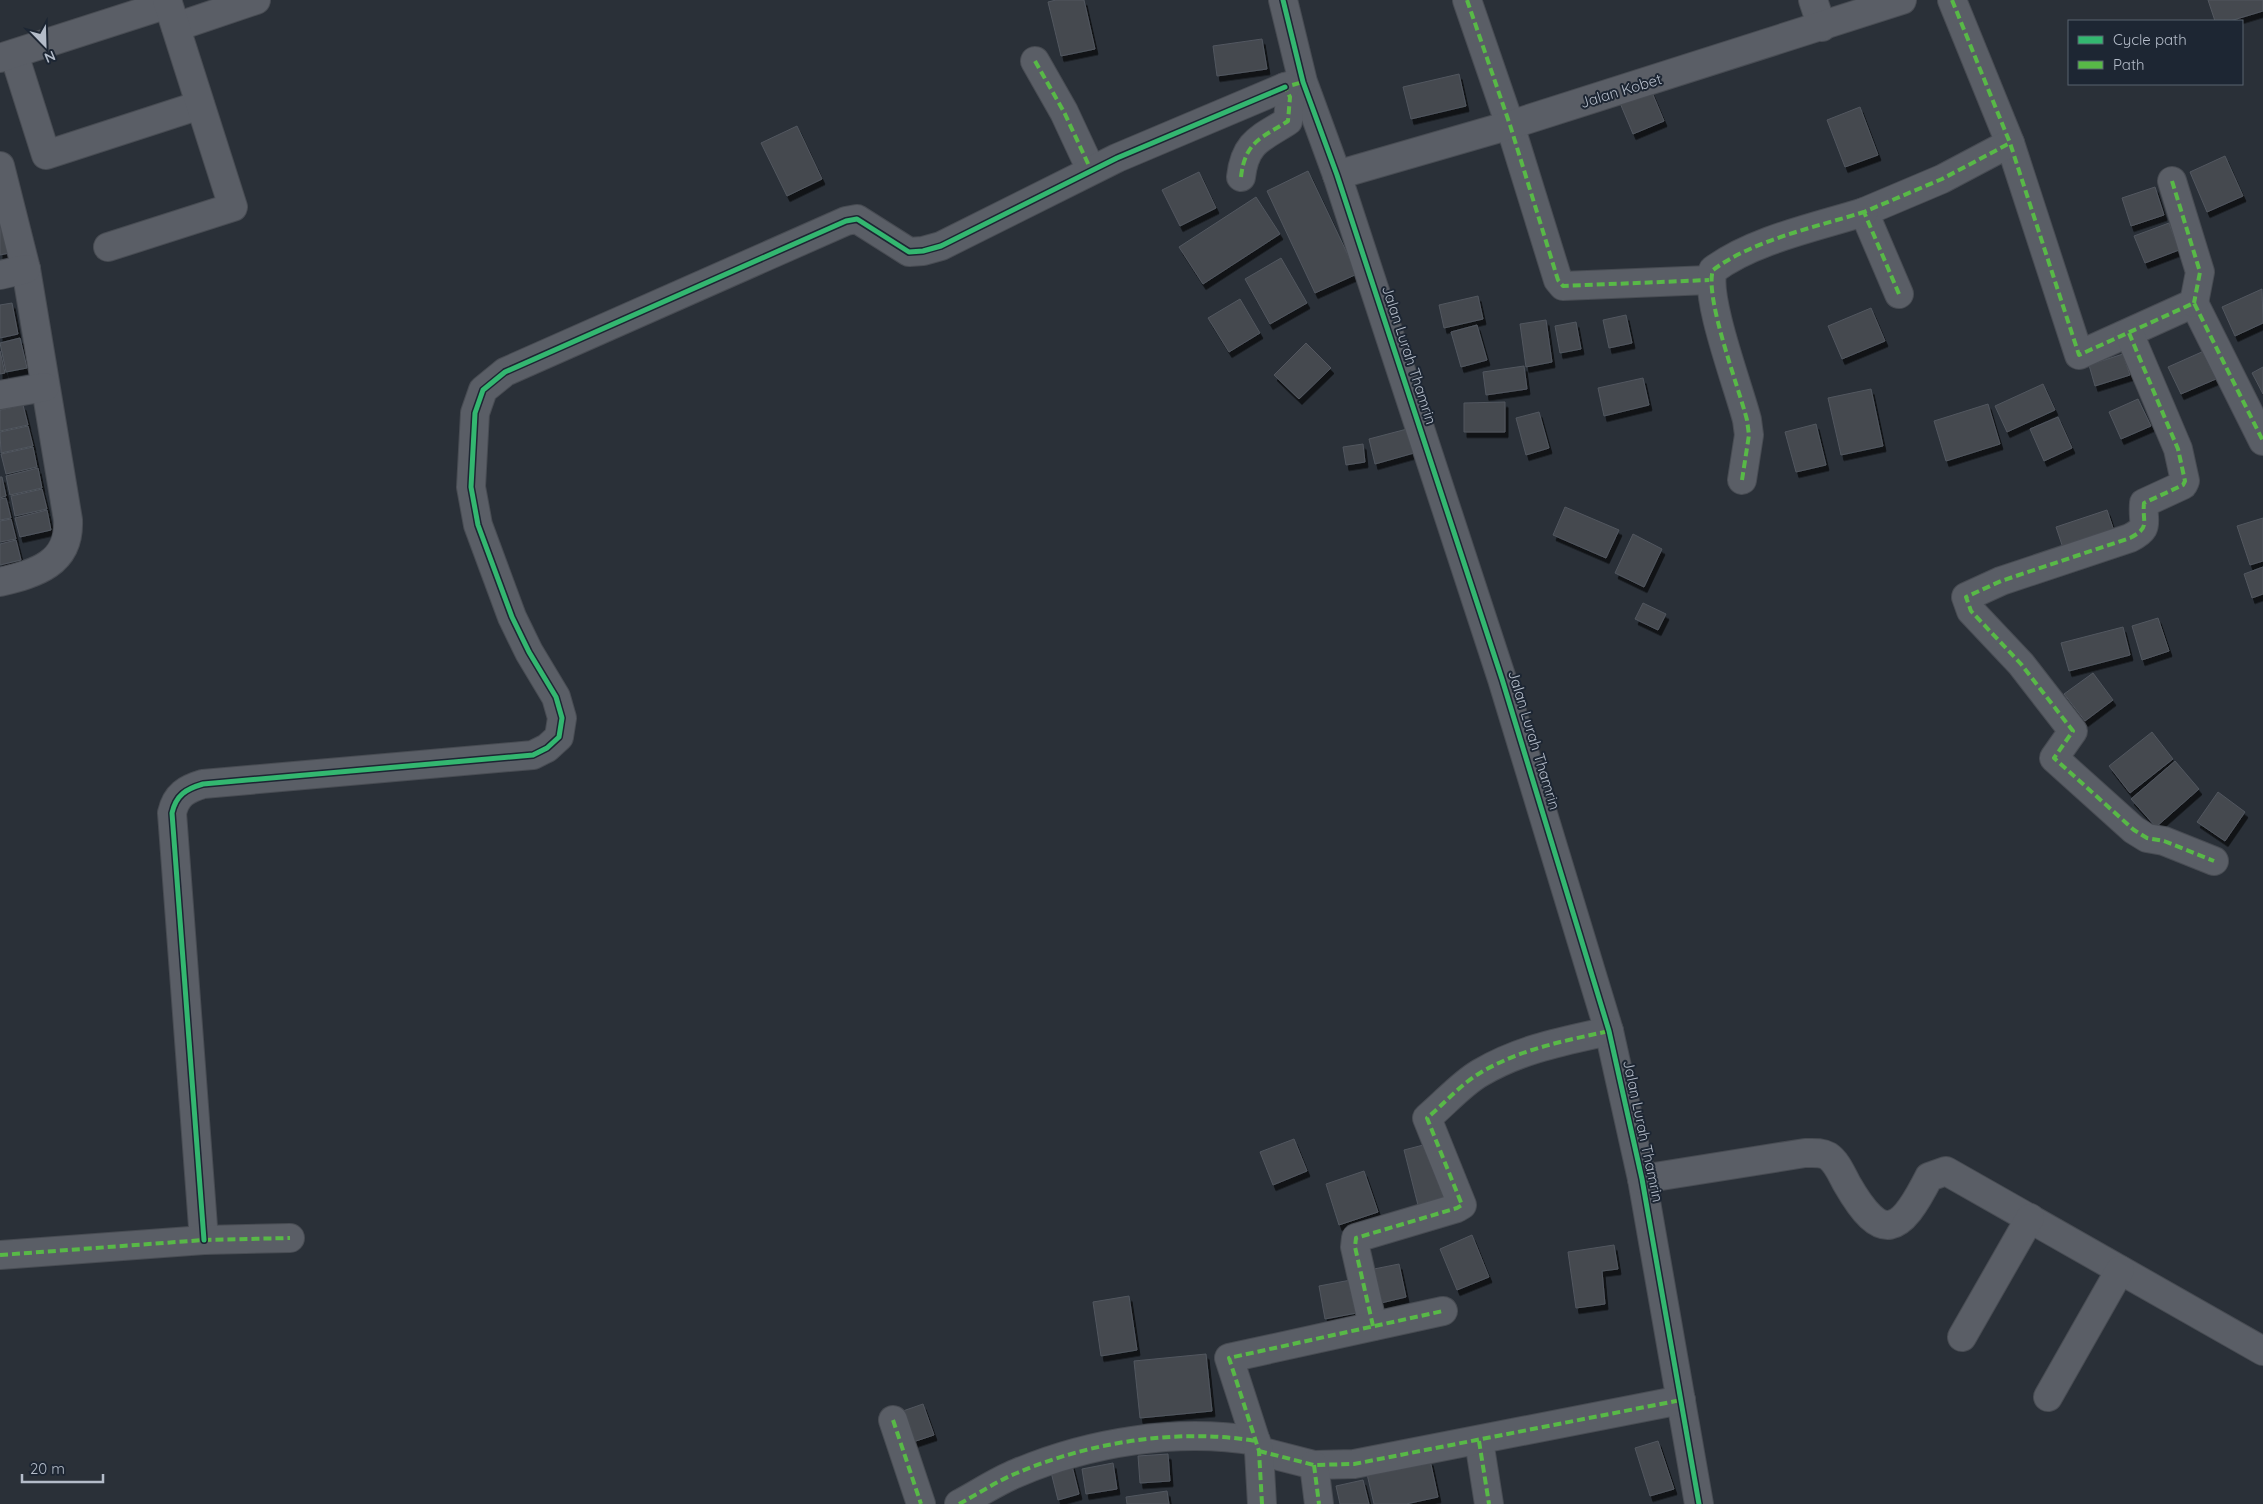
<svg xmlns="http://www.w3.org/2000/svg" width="2263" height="1504" viewBox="0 0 2263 1504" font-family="Quicksand,sans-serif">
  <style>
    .building { fill: #444950; stroke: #52575f; filter: url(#shadow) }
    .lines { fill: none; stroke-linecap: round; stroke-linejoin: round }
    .minor-casing { stroke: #484c53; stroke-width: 30 }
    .minor { stroke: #5a5e66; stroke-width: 28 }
    .quiet { stroke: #58b947; stroke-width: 4; stroke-dasharray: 8 4; stroke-linecap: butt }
    .cycleway-casing { stroke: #1d2633; stroke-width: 8 }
    .cycleway { stroke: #33b770; stroke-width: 5 }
    .labels { text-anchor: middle; stroke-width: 4; stroke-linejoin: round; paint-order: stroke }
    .street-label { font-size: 15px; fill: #b4bcc9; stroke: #1d2633 }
  </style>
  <defs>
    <filter id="shadow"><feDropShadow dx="3" dy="5.5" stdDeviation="0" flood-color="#0009"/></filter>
  </defs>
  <rect width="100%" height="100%" fill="#2a3038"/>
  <!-- building -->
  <g class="building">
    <polygon points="1056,0 1084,0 1095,49 1061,56 1048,2"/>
    <polygon points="2208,0 2263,0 2263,11 2230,21 2215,21"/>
    <polygon points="1262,39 1267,69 1217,76 1213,46"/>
    <polygon points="1459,74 1466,106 1411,119 1403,87"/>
    <polygon points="1651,90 1664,121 1633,134 1620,103"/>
    <polygon points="1860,107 1878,155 1845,167 1827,120"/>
    <polygon points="797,126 822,179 787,196 761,143"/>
    <polygon points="2225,156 2243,196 2207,212 2190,172"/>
    <polygon points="1308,171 1357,274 1315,293 1267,191"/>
    <polygon points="1199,172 1216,208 1180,226 1162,190"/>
    <polygon points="2155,187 2164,215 2131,226 2122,198"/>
    <polygon points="1256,197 1280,234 1203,284 1179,247"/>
    <polygon points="0,223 2,223 9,253 0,255"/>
    <polygon points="2169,223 2179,250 2145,263 2134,236"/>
    <polygon points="1281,258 1307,303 1270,324 1245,279"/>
    <polygon points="2262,289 2263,323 2235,336 2222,307"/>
    <polygon points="1478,296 1483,319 1444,328 1439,305"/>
    <polygon points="1240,299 1260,333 1229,352 1208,318"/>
    <polygon points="12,303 18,334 0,338 0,305"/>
    <polygon points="1871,308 1885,341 1842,359 1828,326"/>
    <polygon points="1626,315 1632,343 1609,348 1603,320"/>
    <polygon points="1546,320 1552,362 1526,367 1520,324"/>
    <polygon points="1576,322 1581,349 1560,353 1555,326"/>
    <polygon points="1477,325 1487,360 1461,367 1451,332"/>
    <polygon points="20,338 27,368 6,372 0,343"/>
    <polygon points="1306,343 1331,368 1299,399 1274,375"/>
    <polygon points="0,351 5,373 0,374"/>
    <polygon points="2204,351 2216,379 2181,394 2168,367"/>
    <polygon points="2123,354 2130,375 2095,386 2089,365"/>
    <polygon points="1524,366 1527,389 1486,395 1483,372"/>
    <polygon points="2263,367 2263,394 2252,373"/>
    <polygon points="1643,378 1649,405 1604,416 1598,388"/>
    <polygon points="2043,384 2055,410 2007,432 1995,406"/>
    <polygon points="1871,389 1883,446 1841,455 1828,398"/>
    <polygon points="2138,399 2151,426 2121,439 2109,412"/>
    <polygon points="1505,402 1505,432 1464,432 1464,403"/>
    <polygon points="1988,404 2000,444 1946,461 1934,421"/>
    <polygon points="23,405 28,425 0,431 0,410"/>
    <polygon points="1539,412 1549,448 1526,455 1516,418"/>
    <polygon points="2058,417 2072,448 2044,461 2030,429"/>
    <polygon points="1816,424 1826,465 1796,472 1785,432"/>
    <polygon points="28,426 33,446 1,453 0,432"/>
    <polygon points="1407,429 1414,453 1375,464 1369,439"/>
    <polygon points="1363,444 1365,462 1346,465 1343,447"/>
    <polygon points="33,447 37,467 6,474 1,454"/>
    <polygon points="38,468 42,488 10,495 6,476"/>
    <polygon points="0,477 2,477 6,496 0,498"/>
    <polygon points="42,489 47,509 15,516 11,496"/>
    <polygon points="6,498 11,518 0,520 0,499"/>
    <polygon points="1565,507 1619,530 1606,558 1553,535"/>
    <polygon points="47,510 51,530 20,537 15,518"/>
    <polygon points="2107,510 2116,537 2065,554 2056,527"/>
    <polygon points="2263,518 2263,561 2250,565 2237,526"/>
    <polygon points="11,519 16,539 0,542 0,521"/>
    <polygon points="1633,534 1662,549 1644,587 1615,573"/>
    <polygon points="16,540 21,560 0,565 0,544"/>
    <polygon points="2263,567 2263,594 2252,598 2244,574"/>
    <polygon points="1643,603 1666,614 1658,630 1635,619"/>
    <polygon points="2158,618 2169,651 2142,660 2132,626"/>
    <polygon points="2123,627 2130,655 2069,671 2061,643"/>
    <polygon points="2093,673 2113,700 2085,721 2064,694"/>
    <polygon points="2152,732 2173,759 2130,793 2109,766"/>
    <polygon points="2175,761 2199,789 2156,827 2131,799"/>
    <polygon points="2218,792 2245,812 2225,841 2197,822"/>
    <polygon points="1294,1139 1307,1171 1273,1185 1260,1152"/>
    <polygon points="1435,1142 1451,1205 1420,1213 1404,1150"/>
    <polygon points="1364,1171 1378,1212 1339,1225 1326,1184"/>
    <polygon points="1472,1235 1489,1277 1457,1290 1440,1249"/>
    <polygon points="1614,1245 1618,1269 1602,1271 1605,1304 1576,1308 1568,1252"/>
    <polygon points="1399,1264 1406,1297 1381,1303 1374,1269"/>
    <polygon points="1356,1279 1362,1312 1325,1319 1319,1286"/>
    <polygon points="1129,1296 1137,1350 1101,1356 1093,1302"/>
    <polygon points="1206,1354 1212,1411 1140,1418 1134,1361"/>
    <polygon points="923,1404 934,1435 910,1443 900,1412"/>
    <polygon points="1658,1441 1674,1489 1650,1496 1635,1448"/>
    <polygon points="1168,1454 1170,1481 1140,1483 1138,1456"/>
    <polygon points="1430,1460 1438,1497 1406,1504 1374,1504 1367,1474"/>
    <polygon points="1071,1462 1079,1494 1058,1500 1050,1468"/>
    <polygon points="1113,1463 1117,1489 1086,1494 1082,1469"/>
    <polygon points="1363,1480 1369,1504 1340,1504 1336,1486"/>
    <polygon points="1167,1491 1169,1504 1127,1504 1126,1497"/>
  </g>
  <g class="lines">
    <defs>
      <g id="minor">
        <polyline points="1283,0 1303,82 1337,175 1502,679 1609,1031 1642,1179 1699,1504"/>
        <polyline points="1467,0 1510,125 1558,280 1563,286 1709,280"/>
        <polyline points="1813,0 1822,27"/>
        <polyline points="1952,0 2010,143 2079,355 2194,303 2263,441"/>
        <polyline points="176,27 256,0"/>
        <polyline points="14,54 46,155 200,105"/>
        <polyline points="0,58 168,4"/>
        <polyline points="1035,61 1064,112 1091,170"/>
        <path d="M0,166L26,269L68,520C70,564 36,573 0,582"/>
        <polyline points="1337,175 1510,125 1902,0"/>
        <path d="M1241,177C1245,141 1262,138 1288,121L1290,97L1285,87L1301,82"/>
        <polyline points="2172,181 2200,272 2194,303"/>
        <polyline points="108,247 233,207 167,0"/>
        <polyline points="0,275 26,269"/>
        <polyline points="1899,294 1864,212 1942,179 2010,143"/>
        <path d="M2129,333L2178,449L2185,481L2183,485L2144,503C2142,524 2151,527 2130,538L2001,581L1966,597L1971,611L2021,664L2073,731L2054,758L2134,830L2147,838L2164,841L2214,861"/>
        <polyline points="0,395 45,387"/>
        <path d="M1742,480L1749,435L1747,420C1739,388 1704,297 1713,270C1753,240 1816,227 1864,212"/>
        <path d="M1642,1179L1805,1153C1813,1153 1821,1152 1828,1156C1837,1162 1842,1175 1847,1184C1882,1245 1900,1234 1929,1177L1946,1171L2263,1351"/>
        <path d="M204,1240L172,813C176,795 186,789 203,784L533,755L547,748L559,737L562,718L556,697L529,652L512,617L478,525L471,487L475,413L483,390L505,372L846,221L857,219L909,252L923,251L941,246L1117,158L1285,87"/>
        <polyline points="0,1255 204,1240 290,1238"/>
        <path d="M1373,1326L1355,1247L1356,1238L1457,1208L1462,1205L1427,1118C1444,1104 1461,1084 1480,1073C1520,1049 1564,1041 1609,1031"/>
        <polyline points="1962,1337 2030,1218"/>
        <polyline points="2048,1397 2120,1270"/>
        <polyline points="893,1420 921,1504"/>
        <polyline points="1479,1441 1489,1504"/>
        <polyline points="1259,1451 1314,1465 1354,1464 1681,1400"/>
        <polyline points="1314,1465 1319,1504"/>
        <path d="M959,1504C978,1494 997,1481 1017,1473C1090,1442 1177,1428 1256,1441"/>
        <polyline points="1262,1504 1259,1451 1229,1358 1443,1311"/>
      </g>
    </defs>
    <!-- minor casing -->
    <use href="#minor" class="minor-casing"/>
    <!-- minor -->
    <use href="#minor" class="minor"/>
    <!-- quiet -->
    <g class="quiet">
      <polyline points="1467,0 1510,125 1558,280 1563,286 1709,280"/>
      <polyline points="1952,0 2010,143 2079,355 2194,303 2263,441"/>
      <polyline points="1035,61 1064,112 1091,170"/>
      <path d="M1241,177C1245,141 1262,138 1288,121L1290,97L1285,87L1303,82"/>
      <polyline points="2172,181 2200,272 2194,303"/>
      <polyline points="1899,294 1864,212 1942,179 2010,143"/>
      <path d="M2129,333L2178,449L2185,481L2183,485L2144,503C2142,524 2151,527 2130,538L2001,581L1966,597L1971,611L2021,664L2073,731L2054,758L2134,830L2147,838L2164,841L2214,861"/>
      <path d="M1742,480L1749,435L1747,420C1739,388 1704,297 1713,270C1753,240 1816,227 1864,212"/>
      <polyline points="0,1255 204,1240 290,1238"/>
      <path d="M1373,1326L1355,1247L1356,1238L1457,1208L1462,1205L1427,1118C1444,1104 1461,1084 1480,1073C1520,1049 1564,1041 1609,1031"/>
      <polyline points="893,1420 921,1504"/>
      <polyline points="1479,1441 1489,1504"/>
      <polyline points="1259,1451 1314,1465 1354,1464 1681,1400"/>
      <polyline points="1314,1465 1319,1504"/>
      <path d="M959,1504C978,1494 997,1481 1017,1473C1090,1442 1177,1428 1256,1441"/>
      <polyline points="1262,1504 1259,1451 1229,1358 1443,1311"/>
    </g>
    <defs>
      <g id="cycleway">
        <polyline points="1283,0 1303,82 1337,175 1502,679 1609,1031 1642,1179 1699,1504"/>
        <path d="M204,1240L172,813C176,795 186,789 203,784L533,755L547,748L559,737L562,718L556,697L529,652L512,617L478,525L471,487L475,413L483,390L505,372L846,221L857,219L909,252L923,251L941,246L1117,158L1285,87"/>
      </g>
    </defs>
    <!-- cycleway casing -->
    <use href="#cycleway" class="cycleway-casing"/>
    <!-- cycleway -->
    <use href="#cycleway" class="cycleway"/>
  </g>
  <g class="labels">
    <!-- street labels -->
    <g class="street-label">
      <text transform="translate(1621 91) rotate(-17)" y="5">Jalan Kobet</text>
      <text transform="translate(1409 355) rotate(72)" y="5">Jalan Lurah Thamrin</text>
      <text transform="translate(1534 740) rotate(73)" y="5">Jalan Lurah Thamrin</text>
      <text transform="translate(1643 1131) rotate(78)" y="5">Jalan Lurah Thamrin</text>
    </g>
  </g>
  <!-- legend -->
  <rect x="2068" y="20" width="175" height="65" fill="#1d2633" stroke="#59626f"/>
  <rect x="2078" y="36" width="25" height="8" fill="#33b770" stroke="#59626f"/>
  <text x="2113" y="45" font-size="15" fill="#b4bcc9">Cycle path</text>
  <rect x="2078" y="61" width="25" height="8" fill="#58b947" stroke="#59626f"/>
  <text x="2113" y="70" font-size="15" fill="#b4bcc9">Path</text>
  <!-- north arrow -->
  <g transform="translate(45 45) rotate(157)" stroke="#1d2633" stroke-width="4" paint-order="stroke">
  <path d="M0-4L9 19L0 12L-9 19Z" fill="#b4bcc9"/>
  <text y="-8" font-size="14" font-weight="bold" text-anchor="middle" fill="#b4bcc9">N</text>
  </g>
  <!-- scale -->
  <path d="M22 1474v8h81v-8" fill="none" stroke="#b4bcc9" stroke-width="2.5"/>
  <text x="30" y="1474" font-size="15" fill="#b4bcc9" stroke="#1d2633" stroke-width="4" paint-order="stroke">20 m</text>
</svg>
